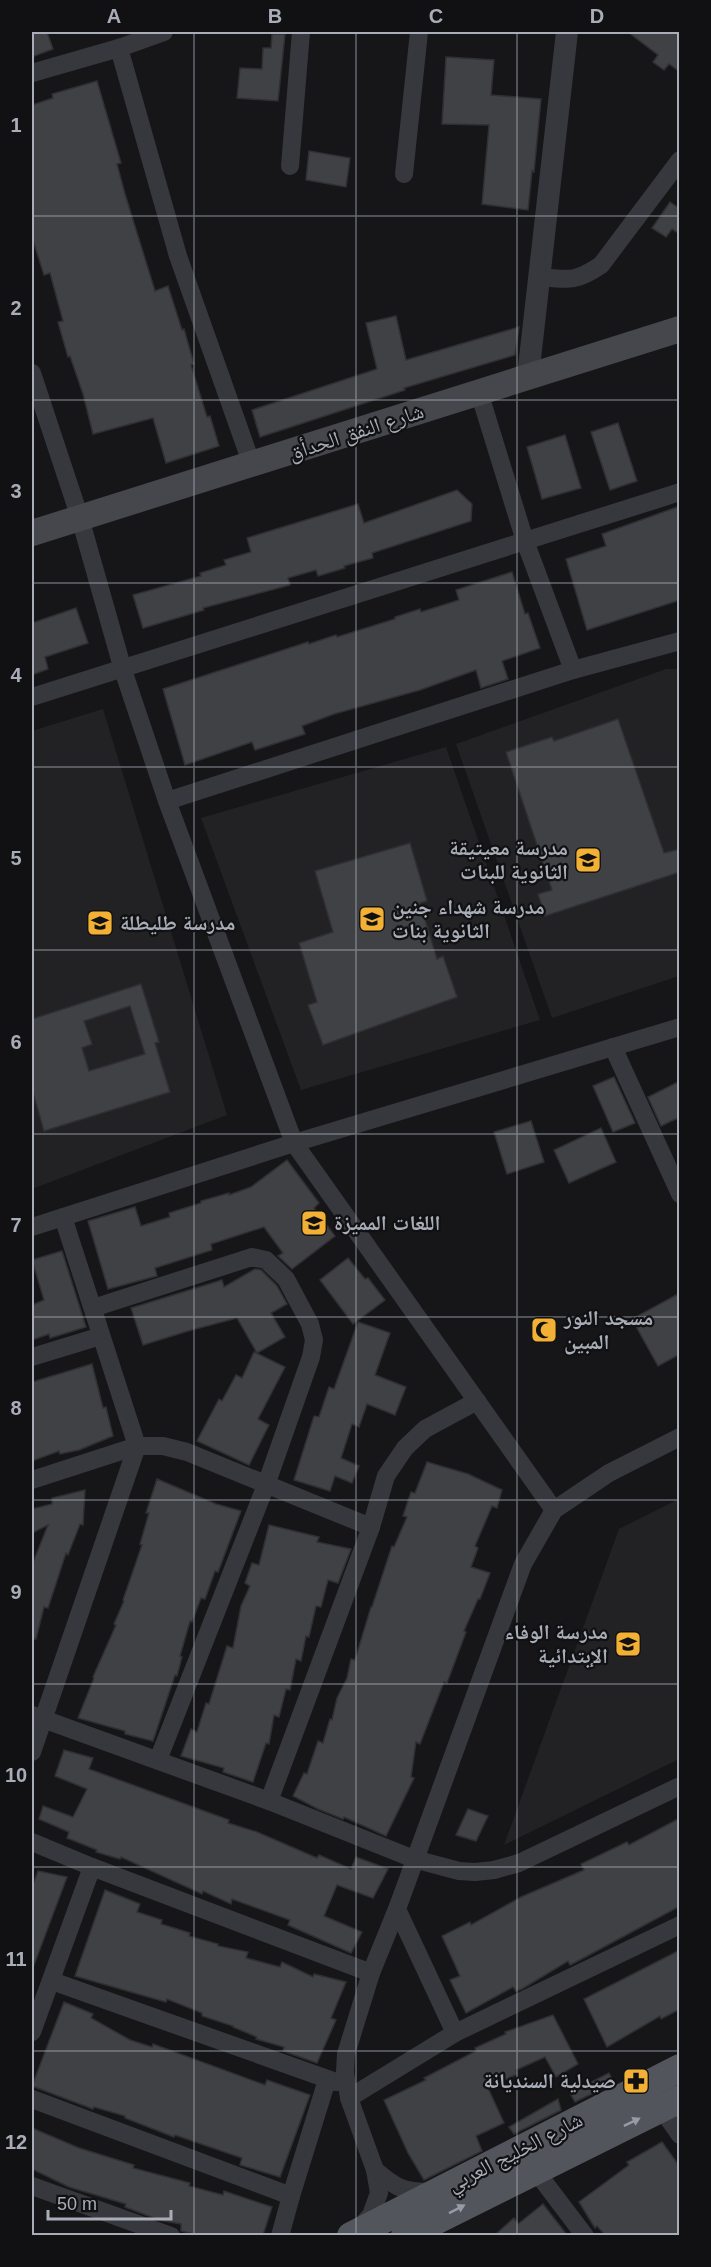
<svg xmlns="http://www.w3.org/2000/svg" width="711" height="2267" viewBox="0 0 711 2267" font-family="Arial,'Noto Naskh Arabic',sans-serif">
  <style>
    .built { fill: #222225 }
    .building { fill: #404145; stroke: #303034; stroke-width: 1.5; fill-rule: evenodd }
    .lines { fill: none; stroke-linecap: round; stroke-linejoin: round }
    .minor { stroke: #37383d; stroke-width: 18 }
    .tertiary { stroke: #37383d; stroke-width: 22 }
    .secondary { stroke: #45474d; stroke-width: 26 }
    .primary { stroke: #53555c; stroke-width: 28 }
    .oneway { fill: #979ba6 }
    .grid { fill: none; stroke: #a8adb8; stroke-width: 1.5; stroke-opacity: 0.55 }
    .labels { text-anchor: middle; stroke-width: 4.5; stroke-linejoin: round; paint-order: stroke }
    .street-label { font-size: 21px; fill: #a8adb8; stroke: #111113 }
    .poi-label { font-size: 21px; font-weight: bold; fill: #a8adb8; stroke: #111113; text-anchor: start }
    .neatline { fill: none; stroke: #a8adb8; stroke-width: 2 }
    .grid-label { font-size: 20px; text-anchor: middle; font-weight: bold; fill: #a8adb8 }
  </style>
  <rect width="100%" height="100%" fill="#161618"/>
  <!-- built -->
  <g class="built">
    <polygon points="666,669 679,669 679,976 552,1018 456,744"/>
    <polygon points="103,709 227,1115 32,1189 32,731"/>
    <polygon points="446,747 540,1020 301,1090 201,818"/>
    <polygon points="679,1499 679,1759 504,1845 619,1529"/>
  </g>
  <!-- building -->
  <g class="building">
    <polygon points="32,32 47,32 53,49 32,57"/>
    <polygon points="628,32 680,32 680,72 669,64 664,70 653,62 658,55"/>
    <polygon points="272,34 285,34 278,101 237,98 240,68 262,69 263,48 271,48"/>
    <polygon points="446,57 494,60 491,95 541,99 534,172 532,171 528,210 482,204 489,125 442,124"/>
    <polygon points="97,81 121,163 117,164 125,194 155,291 168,286 182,330 184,329 194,364 191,365 207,417 210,416 219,446 166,463 153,418 93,434 83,394 70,356 68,357 58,322 63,321 50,273 44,275 32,237 32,105 53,98 52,94"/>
    <polygon points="309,151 350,158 346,187 306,180"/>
    <polygon points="670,202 680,209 680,234 672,229 666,237 652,228"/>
    <polygon points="396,316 406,360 519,327 515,355 404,388 405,390 260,437 252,410 377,369 366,323"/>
    <polygon points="618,423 637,481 610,490 591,432"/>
    <polygon points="565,435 581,488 542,499 527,447"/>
    <polygon points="457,490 472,504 471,521 372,553 373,558 344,566 345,568 318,576 316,570 288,578 290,585 203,608 204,610 143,628 133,595 201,576 200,573 226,565 224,560 251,552 247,538 358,504 364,523"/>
    <polygon points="680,506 680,600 587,630 566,559 606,546 602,534"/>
    <polygon points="512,572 525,614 528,613 540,648 502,661 508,679 481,688 476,670 420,690 334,714 302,726 305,734 255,750 252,742 185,765 163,689 308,642 309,644 336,635 337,637 395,619 395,617 420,609 421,612 459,600 456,590"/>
    <polygon points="76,608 88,643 45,657 48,669 32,675 32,623"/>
    <polygon points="618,719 664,853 680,849 680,872 545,916 538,894 552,890 506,752 552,737 554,741"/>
    <polygon points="410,843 427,901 420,903 437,959 443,956 457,997 323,1045 308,1005 317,1002 299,943 333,932 315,871"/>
    <path d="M141,984L159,1042L155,1043L170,1092L44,1131L32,1089V1019ZM130,1006L145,1054L89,1071L82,1048L92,1044L84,1021Z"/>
    <polygon points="614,1077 635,1123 613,1132 593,1086"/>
    <polygon points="680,1081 680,1117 661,1126 648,1097"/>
    <polygon points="531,1121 544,1162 507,1174 494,1132"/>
    <polygon points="601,1128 616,1162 569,1183 554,1150"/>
    <polygon points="287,1160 319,1203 314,1208 335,1236 292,1269 278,1256 283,1253 264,1227 211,1244 212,1250 155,1268 157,1276 108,1289 88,1221 135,1207 141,1226 170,1217 169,1213 201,1203 201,1201 229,1193 229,1195 251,1187"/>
    <polygon points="62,1251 86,1327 50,1338 49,1334 32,1340 32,1305 44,1300 32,1260"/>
    <polygon points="348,1258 365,1279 368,1278 385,1300 353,1324 320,1280"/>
    <polygon points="255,1269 261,1270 277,1286 287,1304 271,1313 285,1337 257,1353 237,1318 188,1331 143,1345 131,1308 222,1280 224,1287"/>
    <polygon points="680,1293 680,1354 658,1366 632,1319"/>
    <polygon points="358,1322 390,1333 375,1375 406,1387 395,1415 367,1404 359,1427 352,1424 341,1458 359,1466 352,1483 335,1476 330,1491 294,1480 314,1416 319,1417 329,1387 334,1389"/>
    <polygon points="254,1352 285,1367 258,1419 269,1425 249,1465 197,1441 219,1399 222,1401 236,1375 242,1378"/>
    <polygon points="92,1364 103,1408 106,1407 113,1436 79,1450 60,1454 59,1451 32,1461 32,1382"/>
    <polygon points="427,1462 468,1474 502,1490 497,1508 492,1506 475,1546 478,1548 471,1567 490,1573 480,1599 478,1599 464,1631 466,1632 447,1683 444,1682 420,1744 416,1742 411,1777 414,1778 386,1836 344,1817 343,1819 318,1809 293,1796 304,1773 307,1774 318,1741 323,1743 330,1719 332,1720 337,1698 347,1678 351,1659 355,1660 371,1607 372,1607 392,1546 394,1547 407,1517 403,1516 411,1492 415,1493"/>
    <polygon points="157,1479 216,1504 241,1511 218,1572 215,1571 205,1599 201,1598 192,1622 190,1621 180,1656 182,1657 177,1676 175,1675 153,1741 125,1734 125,1731 78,1718 94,1678 93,1677 116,1625 114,1624 124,1601 123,1600 142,1545 140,1544 149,1513 146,1513"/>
    <polygon points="85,1490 83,1525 80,1524 68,1555 66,1553 48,1608 44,1607 36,1639 32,1639 32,1565 48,1525 32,1533 32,1509 52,1504 52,1498"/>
    <polygon points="269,1525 319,1537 317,1542 351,1549 338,1583 328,1580 321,1607 316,1606 309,1637 306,1636 301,1661 296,1659 290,1690 286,1689 279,1717 274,1715 269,1744 266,1743 253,1782 223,1772 224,1768 181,1756 191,1729 197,1732 206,1703 209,1704 227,1646 233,1648 241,1606 250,1586 245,1583 252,1563 259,1565"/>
    <polygon points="64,1750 93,1758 89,1769 229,1820 228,1823 257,1832 317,1858 319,1855 351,1869 356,1857 388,1869 373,1898 337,1885 324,1916 362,1932 351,1953 288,1925 290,1920 232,1899 231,1904 203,1891 202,1894 121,1857 120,1859 96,1852 97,1850 67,1838 69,1832 39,1819 43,1806 73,1817 87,1789 55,1776"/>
    <polygon points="468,1809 488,1816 476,1841 456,1835"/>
    <polygon points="680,1818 680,1906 576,1962 570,1965 568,1961 522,1989 516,1991 513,1987 466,2013 450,1980 460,1976 442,1936 470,1922 471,1925 521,1897 584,1870 581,1864 627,1842 629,1845"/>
    <polygon points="38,1871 67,1877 34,1965 32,1964 32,1887"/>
    <polygon points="105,1890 140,1904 137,1912 162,1920 161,1924 190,1933 189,1936 218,1944 218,1946 248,1952 246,1958 280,1967 282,1962 313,1977 314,1974 346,1982 331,2018 336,2020 317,2063 283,2051 284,2047 256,2039 257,2037 233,2027 233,2026 202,2016 202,2013 167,1999 166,2002 75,1976"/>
    <polygon points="680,1950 680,2009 661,2019 660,2016 607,2047 584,1999"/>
    <polygon points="64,2002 93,2014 91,2018 130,2040 152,2047 153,2044 265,2085 267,2080 310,2095 280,2177 240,2165 242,2158 175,2135 174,2137 125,2118 125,2116 94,2107 93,2109 32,2086"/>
    <polygon points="553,2015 578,2064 556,2077 545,2057 516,2070 517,2074 488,2088 504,2123 476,2136 482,2151 424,2180 408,2153 384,2100 426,2080 424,2078 476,2051 475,2048 506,2034 505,2032"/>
    <polygon points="609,2073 614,2083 575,2102 570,2093"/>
    <polygon points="558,2099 561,2110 514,2134 509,2127"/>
    <polygon points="32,2128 79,2148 134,2165 133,2168 190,2183 189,2186 223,2195 224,2191 272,2207 263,2235 198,2235 181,2231 181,2224 159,2220 125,2207 126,2204 69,2187 32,2169"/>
    <polygon points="662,2142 680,2167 680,2235 605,2235 597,2226 595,2228 579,2202 629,2165 627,2162"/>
    <polygon points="543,2204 567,2235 495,2235 514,2218 518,2224"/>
  </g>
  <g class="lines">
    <!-- minor -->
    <g class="minor">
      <polyline points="119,48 178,256 252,465"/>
      <polyline points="32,73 119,48 164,32"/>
      <polyline points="290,166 301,32"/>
      <polyline points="404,174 419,32"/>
      <path d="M540,277C569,280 576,282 601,265L680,160"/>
      <polyline points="32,373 80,518 123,670 167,801 294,1143 554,1510"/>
      <polyline points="479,392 525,541 573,670"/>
      <polyline points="32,697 680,492"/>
      <polyline points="167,801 573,670 680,641"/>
      <polyline points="613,1047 680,1194"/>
      <polyline points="32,1227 294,1143 680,1027"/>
      <polyline points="93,1308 252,1257 266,1260 286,1279 310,1324 314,1340 311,1357 266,1485 158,1760"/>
      <polyline points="32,1357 101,1336"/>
      <polyline points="32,1480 137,1446 163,1446 187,1452 371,1527"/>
      <polyline points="32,1715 269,1801 414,1859 459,1871 475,1872 494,1870 519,1863 680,1786"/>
      <polyline points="32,1752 137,1446 63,1217"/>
      <polyline points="269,1801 371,1527 386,1476 405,1448 425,1429 477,1401"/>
      <polyline points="32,1842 92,1867"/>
      <polyline points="397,1909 455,2033"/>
      <polyline points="52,1981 336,2082"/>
      <polyline points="32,2032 92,1867 371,1973"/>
      <polyline points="349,2098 455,2033 680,1925"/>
      <polyline points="32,2099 291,2196 327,2080"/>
      <polyline points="661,2108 680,2135"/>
      <path d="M375,2170C397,2189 404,2192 433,2192"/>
      <polyline points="535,2170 585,2236"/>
      <polyline points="32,2186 171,2236"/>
      <polyline points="360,2227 371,2215 379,2193 375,2170 349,2098 345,2072 346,2054 371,1973 397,1909 523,1564 554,1510 609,1473 680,1437"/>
      <polyline points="280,2236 291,2196"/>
    </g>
    <!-- tertiary -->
    <polyline class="tertiary" points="528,376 567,32"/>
    <!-- secondary -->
    <polyline class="secondary" points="32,533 680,329"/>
    <!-- primary -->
    <g class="primary">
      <polyline points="351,2236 680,2068"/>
      <polyline points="405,2236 680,2099"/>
    </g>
  </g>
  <!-- one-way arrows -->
  <defs><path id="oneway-solid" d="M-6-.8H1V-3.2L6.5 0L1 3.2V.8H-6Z" transform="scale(1.5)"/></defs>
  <g class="oneway">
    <use href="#oneway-solid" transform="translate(632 2122) rotate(-26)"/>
    <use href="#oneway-solid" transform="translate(457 2209) rotate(-27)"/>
  </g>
  <!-- grid -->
  <path class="grid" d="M194,32V2236M356,32V2236M517,32V2236M32,216H680M32,400H680M32,583H680M32,767H680M32,950H680M32,1134H680M32,1317H680M32,1500H680M32,1684H680M32,1867H680M32,2051H680"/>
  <!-- icons -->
  <defs>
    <symbol id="school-square" viewBox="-11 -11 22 22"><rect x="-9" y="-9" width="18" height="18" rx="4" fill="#f2b134" stroke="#111113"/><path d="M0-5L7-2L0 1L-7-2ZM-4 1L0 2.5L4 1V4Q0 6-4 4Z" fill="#111"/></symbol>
    <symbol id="mosque-square" viewBox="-11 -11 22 22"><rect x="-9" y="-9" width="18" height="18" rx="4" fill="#f2b134" stroke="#111113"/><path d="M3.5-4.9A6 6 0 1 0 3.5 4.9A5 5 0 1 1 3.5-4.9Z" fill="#111"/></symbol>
    <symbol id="pharmacy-square" viewBox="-11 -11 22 22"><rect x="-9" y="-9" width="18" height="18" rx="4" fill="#f2b134" stroke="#111113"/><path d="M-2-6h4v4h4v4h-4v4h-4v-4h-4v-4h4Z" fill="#111"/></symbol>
  </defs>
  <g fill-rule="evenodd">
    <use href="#school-square" x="573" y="845" width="30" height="30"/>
    <use href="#school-square" x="357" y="904" width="30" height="30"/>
    <use href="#school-square" x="85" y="908" width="30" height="30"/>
    <use href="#school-square" x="299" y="1208" width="30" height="30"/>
    <use href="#mosque-square" x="529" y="1315" width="30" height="30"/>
    <use href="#school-square" x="613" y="1629" width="30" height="30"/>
    <use href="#pharmacy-square" x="621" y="2066" width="30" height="30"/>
  </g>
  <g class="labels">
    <!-- street labels -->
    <g class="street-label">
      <text transform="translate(356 432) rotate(-18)" y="7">شارع النفق الحدأق</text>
      <text transform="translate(515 2152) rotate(-27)" y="7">شارع الخليج العربي</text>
    </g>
    <!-- poi labels -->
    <g class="poi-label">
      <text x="568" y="855" text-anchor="end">مدرسة معيتيقة<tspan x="568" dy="24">الثانوية للبنات</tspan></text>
      <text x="392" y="914">مدرسة شهداء جنين<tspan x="392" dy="24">الثانوية بنات</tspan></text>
      <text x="120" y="930">مدرسة طليطلة</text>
      <text x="334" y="1230">اللغات المميزة</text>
      <text x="564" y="1325">مسجد النور<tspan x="564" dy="24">المبين</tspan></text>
      <text x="608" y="1639" text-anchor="end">مدرسة الوفاء<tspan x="608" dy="24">الإبتدائية</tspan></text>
      <text x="616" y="2088" text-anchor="end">صيدلية السنديانة</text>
    </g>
  </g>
  <!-- border -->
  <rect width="711" height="2267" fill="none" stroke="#111113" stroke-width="66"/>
  <!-- scale -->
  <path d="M48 2210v9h123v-9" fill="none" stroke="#a8adb8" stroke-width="3"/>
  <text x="57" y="2210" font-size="18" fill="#a8adb8" stroke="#111113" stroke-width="4.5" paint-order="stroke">50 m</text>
  <rect x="33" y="33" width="645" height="2201" class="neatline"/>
  <g class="grid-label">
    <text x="114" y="23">A</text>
    <text x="275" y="23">B</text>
    <text x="436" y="23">C</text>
    <text x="597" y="23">D</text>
    <text x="16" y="132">1</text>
    <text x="16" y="315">2</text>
    <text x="16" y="498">3</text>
    <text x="16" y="682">4</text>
    <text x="16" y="865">5</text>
    <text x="16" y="1049">6</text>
    <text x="16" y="1232">7</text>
    <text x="16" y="1415">8</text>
    <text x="16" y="1599">9</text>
    <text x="16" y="1782">10</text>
    <text x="16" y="1966">11</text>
    <text x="16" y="2149">12</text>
  </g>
</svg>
